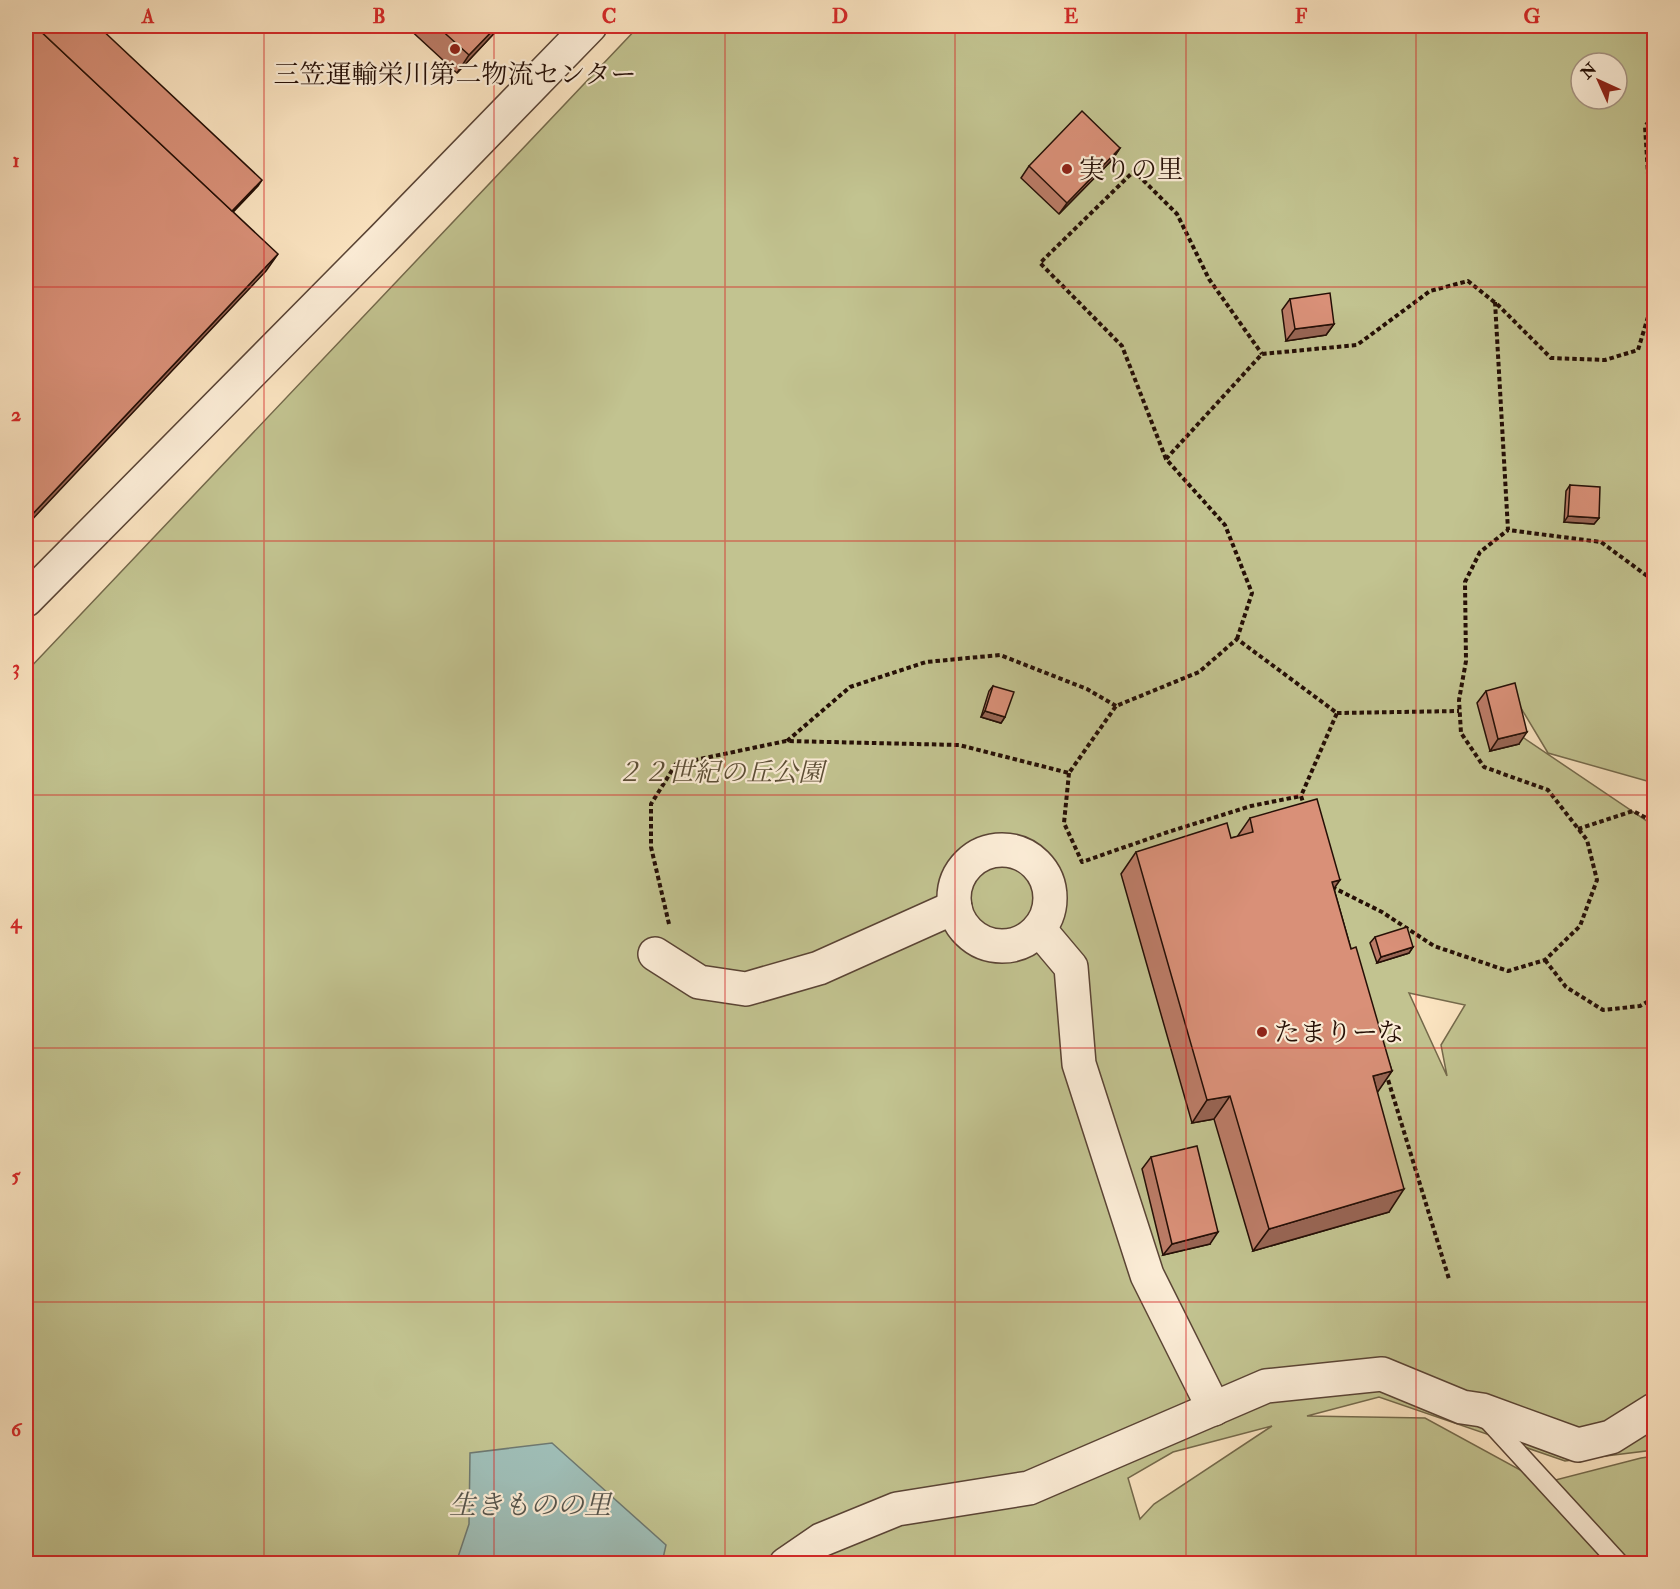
<svg xmlns="http://www.w3.org/2000/svg" width="1680" height="1589" viewBox="0 0 1680 1589" font-family="'IM FELL Double Pica','Noto Serif JP',serif">
  <style>
    .green { fill: #c2c390; stroke: #74694b; stroke-width: 1.5; fill-rule: evenodd }
    .water { fill: #9fbeb7; stroke: #6e7870; stroke-width: 1.5 }
    .lines { fill: none; stroke-linecap: round; stroke-linejoin: round }
    .service-casing { stroke: #5a4435; stroke-width: 21 }
    .minor-casing { stroke: #5a4435; stroke-width: 36 }
    .tertiary-casing { stroke: #5a4435; stroke-width: 36 }
    .path { stroke: #250f06; stroke-width: 4; stroke-dasharray: 4.5 3; stroke-linecap: butt }
    .service { stroke: #fcedd7; stroke-width: 18 }
    .minor { stroke: #fcedd7; stroke-width: 33 }
    .tertiary { stroke: #fcedd7; stroke-width: 33 }
    .wall { fill: #bb7c67; stroke: #250f06; stroke-width: 1.5 }
    .shaded-wall { fill: #986554; stroke: #250f06; stroke-width: 1.5 }
    .building { fill: #d99078; stroke: #250f06; stroke-width: 1.5 }
    .grid { fill: none; stroke: #d62828; stroke-width: 1.5; stroke-opacity: 0.55 }
    .poi-dot { fill: #8f2418; stroke: #fcedd7; stroke-width: 2 }
    .labels { text-anchor: middle; stroke-width: 4.5; stroke-linejoin: round; paint-order: stroke }
    .poi-label { font-size: 26px; fill: #250f06; stroke: #fcedd7; text-anchor: start }
    .park-label { font-size: 26px; font-style: italic; fill: #5c4e36; stroke: #fcedd7 }
    .water-label { font-size: 27px; font-style: italic; fill: #56554d; stroke: #fcedd7 }
    .neatline { fill: none; stroke: #d62828; stroke-width: 2 }
    .grid-label { font-size: 20px; text-anchor: middle; font-weight: bold; fill: #d62828 }
  </style>
  <rect width="100%" height="100%" fill="#fbe4c1"/>
  <filter id="stains"><feTurbulence type="fractalNoise" baseFrequency=".00333" numOctaves="4"/><feColorMatrix values="0 0 0 0 .2 0 0 0 0 .09 0 0 0 0 .02 0 0 0 .5 -.17"/></filter>
  <radialGradient id="worn" r=".72"><stop offset=".6" stop-color="#630" stop-opacity="0"/><stop offset="1" stop-color="#630" stop-opacity=".3"/></radialGradient>
  <!-- green -->
  <path class="green" d="M639,26H1654V783L1548,753L1518,703L1512,730L1654,826V1450L1565,1461L1379,1397L1307,1416L1425,1418L1544,1483L1641,1458L1654,1456V1563H26V672ZM1581,63H1617V99H1581ZM1409,993L1465,1005L1441,1045L1447,1076ZM1272,1426L1154,1504L1140,1519L1128,1478L1173,1452Z"/>
  <!-- water -->
  <polygon class="water" points="552,1443 666,1545 662,1563 456,1563 469,1524 470,1453"/>
  <g class="lines">
    <defs>
      <polyline id="service" points="1485,1417 1620,1564"/>
      <g id="minor">
        <circle cx="1002" cy="898" r="48"/>
        <polyline points="1039,929 1071,967 1079,1064 1147,1275 1214,1409"/>
        <polyline points="655,954 699,982 746,989 819,968 955,907"/>
        <polyline points="786,1564 821,1540 897,1509 1029,1488 1266,1386 1382,1374 1462,1407 1482,1410 1578,1445 1611,1437 1654,1410"/>
      </g>
      <polyline id="tertiary" points="26,600 384,238 590,26"/>
    </defs>
    <!-- service casing -->
    <use href="#service" class="service-casing"/>
    <!-- minor casing -->
    <use href="#minor" class="minor-casing"/>
    <!-- tertiary casing -->
    <use href="#tertiary" class="tertiary-casing"/>
    <!-- path -->
    <g class="path">
      <polyline points="1654,116 1645,126 1654,270"/>
      <polyline points="1495,302 1508,530 1601,542 1654,581"/>
      <polyline points="1166,459 1122,346 1040,263 1134,171 1177,214 1209,279 1262,354"/>
      <polyline points="1237,639 1252,593 1225,525 1166,459 1262,354 1357,345 1430,291 1468,281 1498,305 1551,358 1605,360 1638,350 1654,297"/>
      <polyline points="1337,713 1459,711"/>
      <polyline points="787,741 850,687 926,662 1000,655 1087,689 1116,706"/>
      <polyline points="1069,773 1064,823 1082,862 1168,832 1251,806 1301,796"/>
      <polyline points="1578,829 1633,811 1654,822"/>
      <polyline points="1332,887 1382,912 1434,946 1508,971 1545,960 1580,926 1597,880 1587,840 1548,790 1484,767 1461,733 1459,700 1466,661 1465,582 1480,552 1508,530"/>
      <polyline points="669,924 651,847 651,804 676,764 786,741 959,745 1069,773 1116,706 1199,672 1237,639 1337,713 1301,796 1305,808"/>
      <polyline points="1545,960 1566,987 1603,1010 1640,1006 1654,998"/>
      <polyline points="1386,1073 1449,1279"/>
    </g>
    <!-- service -->
    <use href="#service" class="service"/>
    <!-- minor -->
    <use href="#minor" class="minor"/>
    <!-- tertiary -->
    <use href="#tertiary" class="tertiary"/>
  </g>
  <!-- wall -->
  <g class="wall">
    <polygon points="406,26 501,26 457,73"/>
    <polygon points="1120,148 1112,160 1059,214 1021,178 1029,166"/>
    <polygon points="1290,299 1334,324 1326,335 1286,341 1282,310"/>
    <polygon points="1570,485 1599,518 1594,524 1564,522 1566,491"/>
    <polygon points="993,686 1005,717 1001,723 981,717 989,691"/>
    <polygon points="1486,691 1519,744 1490,751 1477,703"/>
    <polygon points="1250,818 1334,889 1351,949 1392,1071 1377,1092 1389,1212 1253,1251 1214,1119 1192,1123 1121,874 1136,852 1237,837"/>
    <polygon points="1375,937 1413,947 1409,953 1377,963 1370,943"/>
    <polygon points="1151,1157 1210,1244 1163,1255 1142,1169"/>
  </g>
  <!-- shaded-wall -->
  <g class="shaded-wall">
    <polygon points="497,26 501,26 457,73 469,55"/>
    <polygon points="1120,148 1112,160 1059,214 1067,203"/>
    <polygon points="262,180 258,186 219,227 223,221"/>
    <polygon points="278,254 266,271 26,526 26,521"/>
    <polygon points="1334,324 1326,335 1286,341 1295,329"/>
    <polygon points="1568,516 1599,518 1594,524 1564,522"/>
    <polygon points="985,711 1005,717 1001,723 981,717"/>
    <polygon points="1527,732 1519,744 1490,751 1498,739"/>
    <polygon points="1340,880 1324,903 1332,882"/>
    <polygon points="1413,947 1409,953 1377,963 1381,957"/>
    <polygon points="1392,1071 1377,1093 1373,1076"/>
    <polygon points="1230,1096 1214,1119 1192,1123 1207,1100"/>
    <polygon points="1404,1189 1389,1212 1253,1251 1269,1229"/>
    <polygon points="1218,1232 1210,1244 1163,1255 1172,1244"/>
  </g>
  <!-- building -->
  <g class="building">
    <polygon points="26,26 35,26 278,254 26,521"/>
    <polygon points="35,26 98,26 262,180 232,211"/>
    <polygon points="437,26 497,26 469,55"/>
    <polygon points="1082,111 1120,148 1067,203 1029,166"/>
    <polygon points="1330,293 1334,324 1295,329 1290,299"/>
    <polygon points="1570,485 1600,487 1599,518 1568,516"/>
    <polygon points="1515,683 1527,732 1498,739 1486,691"/>
    <polygon points="993,686 1014,692 1005,717 985,711"/>
    <polygon points="1317,799 1340,880 1332,882 1351,949 1356,947 1392,1071 1373,1076 1404,1189 1269,1229 1230,1096 1207,1100 1136,852 1227,823 1231,838 1253,832 1250,818"/>
    <polygon points="1407,927 1413,947 1381,957 1375,937"/>
    <polygon points="1197,1146 1218,1232 1172,1244 1151,1157"/>
  </g>
  <!-- grid -->
  <path class="grid" d="M264,26V1564M494,26V1564M725,26V1564M955,26V1564M1186,26V1564M1416,26V1564M26,287H1654M26,541H1654M26,795H1654M26,1048H1654M26,1302H1654"/>
  <!-- markers -->
  <g class="poi-dot">
    <circle cx="455" cy="49" r="6"/>
    <circle cx="1067" cy="169" r="6"/>
    <circle cx="1262" cy="1032" r="6"/>
  </g>
  <g class="labels">
    <!-- poi labels -->
    <g class="poi-label">
      <text x="455" y="83" text-anchor="middle">三笠運輸栄川第二物流センター</text>
      <text x="1079" y="178">実りの里</text>
      <text x="1274" y="1041">たまりーな</text>
    </g>
    <!-- park labels -->
    <g class="park-label">
      <text x="720" y="781">２２世紀の丘公園</text>
    </g>
    <!-- water labels -->
    <g class="water-label">
      <text x="530" y="1514">生きものの里</text>
    </g>
  </g>
  <!-- margin -->
  <rect width="1680" height="1589" fill="none" stroke="#fbe4c1" stroke-width="66"/>
  <!-- north arrow -->
  <g transform="translate(1599 81) rotate(315)"><circle r="28" fill="#fcedd7" stroke="#a69483" stroke-width="1.5"/>
  <path d="M0-4.5L10 22L0 15L-10 22Z" fill="#8f2418"/>
  <text y="-9" font-size="16" font-weight="bold" text-anchor="middle" fill="#250f06">N</text>
  </g>
  <rect x="33" y="33" width="1614" height="1523" class="neatline"/>
  <g class="grid-label">
    <text x="148" y="23">A</text>
    <text x="379" y="23">B</text>
    <text x="609" y="23">C</text>
    <text x="840" y="23">D</text>
    <text x="1071" y="23">E</text>
    <text x="1301" y="23">F</text>
    <text x="1532" y="23">G</text>
    <text x="16" y="167">1</text>
    <text x="16" y="421">2</text>
    <text x="16" y="674">3</text>
    <text x="16" y="928">4</text>
    <text x="16" y="1182">5</text>
    <text x="16" y="1436">6</text>
  </g>
  <rect width="100%" height="100%" filter="url(#stains)"/>
  <rect width="100%" height="100%" fill="url(#worn)"/>
</svg>
